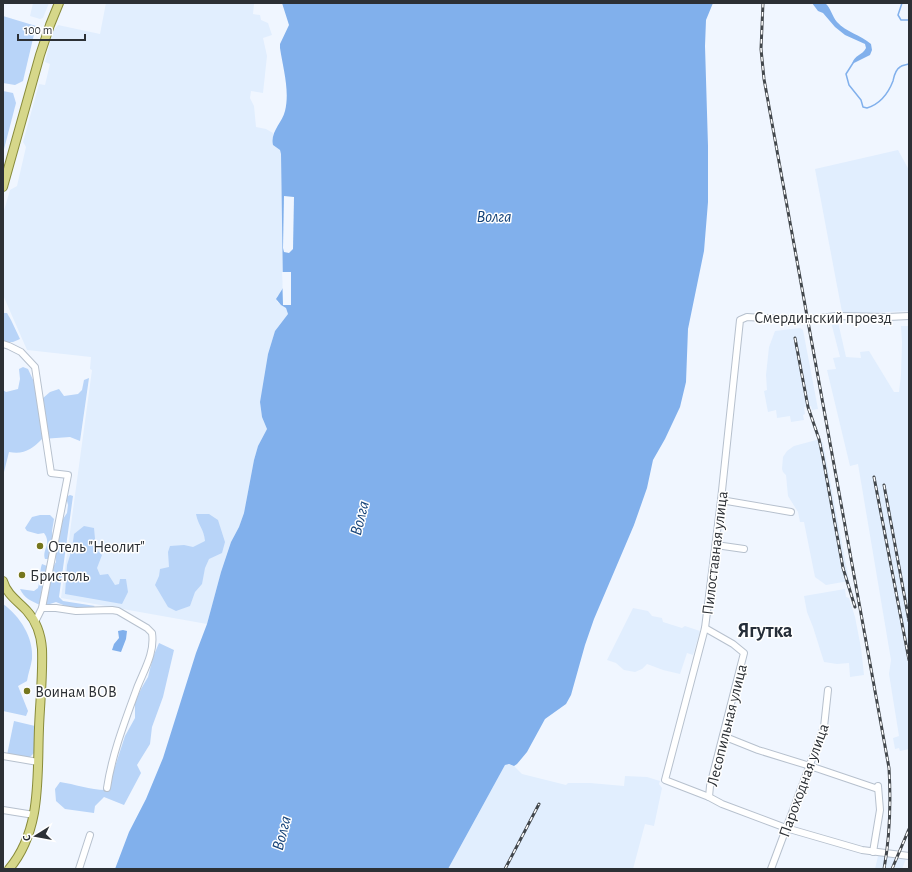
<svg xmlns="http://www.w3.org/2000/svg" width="912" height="872" viewBox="0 0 912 872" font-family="'Alegreya Sans',sans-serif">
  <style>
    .built { fill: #e1eefe }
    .green { fill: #b8d4f8 }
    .water { fill: #81b0ec }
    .pier { fill: #f0f6ff }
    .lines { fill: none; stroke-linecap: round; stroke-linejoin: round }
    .stream { stroke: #81b0ec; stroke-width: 1.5 }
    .minor-casing { stroke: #b7c1ce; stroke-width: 8 }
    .major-casing { stroke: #888b3a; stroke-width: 10 }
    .minor { stroke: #fff; stroke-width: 6 }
    .major { stroke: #d6d78a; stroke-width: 8 }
    .rail-casing { stroke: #42474c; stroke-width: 3 }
    .rail { stroke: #fff; stroke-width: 1.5; stroke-dasharray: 4.5; stroke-linecap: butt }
    .poi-dot { fill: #76771e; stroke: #fff; stroke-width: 1.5 }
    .labels { text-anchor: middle; stroke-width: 3; stroke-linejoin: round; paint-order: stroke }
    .street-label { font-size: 16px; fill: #2c3035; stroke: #fff }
    .poi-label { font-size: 16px; fill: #2c3035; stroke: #fff; text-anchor: start }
    .water-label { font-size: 17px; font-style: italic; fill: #154379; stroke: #fff }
    .district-label { font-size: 20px; font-weight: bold; fill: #262e39; stroke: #fff }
  </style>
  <rect width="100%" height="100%" fill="#f0f6ff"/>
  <!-- built -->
  <g class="built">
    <polygon points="33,3 49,3 43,18 40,19 30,16"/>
    <polygon points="106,3 251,3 254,4 253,14 260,15 261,20 268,23 272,35 263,38 267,56 263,93 251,91 250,98 254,106 256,127 266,129 273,133 273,145 280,150 281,154 283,288 281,293 277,296 277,302 286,308 288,314 275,331 268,354 260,402 262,417 267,429 258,446 254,460 244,513 239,527 231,542 221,572 207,624 61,598 92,370 90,369 91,357 27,350 3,295 3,214 10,190 17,186 26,147 23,142 39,84 45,85 50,64 45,62 53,31 58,25 100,34"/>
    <polygon points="898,150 909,170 909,311 848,314 842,312 815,169"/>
    <polygon points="831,322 838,322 846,357 861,358 860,352 869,351 894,392 899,392 901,375 902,342 901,326 909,326 909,749 900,751 899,748 895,749 893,738 899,736 889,674 891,660 858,464 850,466 827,370 836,369 833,358 840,357"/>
    <polygon points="800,328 803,330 818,409 812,410 811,406 804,407 805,414 803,415 804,420 791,422 790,416 777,418 776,410 768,412 764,391 767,390 766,375 769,347 775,331"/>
    <polygon points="820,439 823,443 849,581 826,585 815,577 804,522 800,522 798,512 788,496 786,475 783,472 782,469 783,457 787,451 794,446"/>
    <polygon points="845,589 846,597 849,598 855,617 861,648 864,675 850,677 849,663 837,664 824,662 813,627 807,612 804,596"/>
    <polygon points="633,608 648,611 652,616 662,618 663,622 682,628 685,626 700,631 693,655 687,653 680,674 663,670 647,664 642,669 635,672 624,670 616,663 607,660"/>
    <polygon points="507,764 514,766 522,774 566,785 568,783 590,783 624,786 625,776 647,777 660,781 659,784 662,788 654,826 645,824 633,869 448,869 505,765"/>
    <polygon points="878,856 906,859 902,869 875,869"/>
  </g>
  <!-- green -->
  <g class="green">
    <polygon points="3,16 36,26 23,81 15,85 3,83"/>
    <polygon points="3,91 13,93 16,103 3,153"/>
    <polygon points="3,313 7,313 11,320 20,339 13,342 3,342"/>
    <path d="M23,367L28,369L42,399L50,392L59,389L64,396L78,394L82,390L84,380L89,378L80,441L70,437L42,439C32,449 24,455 9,452L3,476V390L6,392L18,389L20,379L19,369Z"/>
    <polygon points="70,495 73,496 59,597 63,601 95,606 92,608 73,609 56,602 47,605 47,597 49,592 49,580 52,573 53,567 56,562 55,551 57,544 63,519 67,513 68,505 66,497"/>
    <path d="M196,514H209L218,520L225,542L222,553L209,559L205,568L202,584L195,592L190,606L176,611L168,607L155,585L159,576L160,569L169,567L168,552L170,546L184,545L193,547L205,541C204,529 198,525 196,514Z"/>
    <path d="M40,515H50L54,519L52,531L53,539L49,559H45C42,549 52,544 44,533L38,534L27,531L25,528L32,517Z"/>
    <polygon points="84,526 94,528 96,549 102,555 97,568 100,575 108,574 115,585 119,584 120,579 126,579 128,592 122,604 65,594 67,565 72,549 74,534"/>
    <path d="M42,564L47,566L46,577L42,588L40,605C31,601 24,598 20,589L34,591L38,588C40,582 40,568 42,564Z"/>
    <path d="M3,604C20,616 34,638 32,659C31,666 28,674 27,681L18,686L28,711L26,716L3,711Z"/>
    <path d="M159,643L174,650L163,697L152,727L150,744L137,765L141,773L124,805L104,797L95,806L94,813L65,809L56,801L55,789L60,782C74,784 91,790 105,790L109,785L125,736L135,718V702L141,689L148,677L153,657Z"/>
    <polygon points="14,721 35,726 34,753 29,758 7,755"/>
  </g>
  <!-- water -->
  <g class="water">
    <path d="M282,3H713L706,20L705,46L708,146V202L704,251L688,329L686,382L680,407L665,439L653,460L647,488L634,525L594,619L585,645L571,695L566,704L545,719L527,752L517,764L514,766L509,764L505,765L448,869H115L129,832L146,799L163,758L196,653L207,624L221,572L231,542L239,527L244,513L254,460L258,446L267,429L262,417L260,402L268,354L275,331L288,314L286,308L281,305L276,299L283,288L281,154L280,150L273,145C270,132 282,123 285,111C290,91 283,68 280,48V44L289,25Z"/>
    <path d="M812,3H825C831,8 832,16 837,22C846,32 861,35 871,44L872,50L870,55L852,64C854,55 863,55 866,48L865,44L845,35L835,27L823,13L818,11Z"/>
    <polygon points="123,630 127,631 126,639 121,652 112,650 114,644 119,638 118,631"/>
  </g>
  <!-- pier -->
  <g class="pier">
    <polygon points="284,196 294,197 293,249 289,253 284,252 283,248"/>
    <polygon points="282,272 291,272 291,305 283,305"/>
  </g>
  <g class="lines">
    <!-- stream -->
    <g class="stream">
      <polyline points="902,3 898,15 901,20 909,20"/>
      <path d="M853,63L846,74L849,85L861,100L863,107L867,108C880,104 888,94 893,81C894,76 895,70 900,67C902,65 906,65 909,64"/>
    </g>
    <defs>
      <g id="minor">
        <polyline points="909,316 888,317 836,316 803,320 747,317 740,320 721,500 705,628 665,780 709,797 722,804 786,828 862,850 909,856"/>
        <polyline points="3,344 9,346 21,352 35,367 51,473 68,475 42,608"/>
        <polyline points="721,500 791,512"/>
        <polyline points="716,545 744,549"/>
        <path d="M35,622L42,608H56L76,611L112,610L118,611L147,628L152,633C155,653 144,670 137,688C125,721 112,754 107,788"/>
        <polyline points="705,628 733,644 744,653 710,786 709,797"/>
        <polyline points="723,736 758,750 810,766 878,789"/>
        <polyline points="3,756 38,762"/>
        <polyline points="3,810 34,815"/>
        <polyline points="873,852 880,810 878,786"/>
        <polyline points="79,869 90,835"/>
        <polyline points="771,869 824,727 828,690"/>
      </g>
      <g id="major">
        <polyline points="3,187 40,55 50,25 59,3"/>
        <path d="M3,581C7,595 18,601 27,611C36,621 41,635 42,649C43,675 40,702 39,728C37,777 42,830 9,869"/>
      </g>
    </defs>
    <!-- minor casing -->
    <use href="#minor" class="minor-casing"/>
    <!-- major casing -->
    <use href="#major" class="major-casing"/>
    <!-- minor -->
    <use href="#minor" class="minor"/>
    <!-- major -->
    <use href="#major" class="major"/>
    <defs>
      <g id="rail">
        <path d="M763,3L761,49L764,79L889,768C891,802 890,836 884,869"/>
        <polyline points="795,338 808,407 819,439 823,458 843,568 855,607"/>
        <polyline points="874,477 909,660"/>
        <polyline points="884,485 909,621"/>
        <polyline points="505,869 539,804"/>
        <polyline points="892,869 909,829"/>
      </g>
    </defs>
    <!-- rail casing -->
    <use href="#rail" class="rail-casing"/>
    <!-- rail -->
    <use href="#rail" class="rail"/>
  </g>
  <!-- markers -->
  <g class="poi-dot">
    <circle cx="40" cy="546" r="4"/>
    <circle cx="22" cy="575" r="4"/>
    <circle cx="27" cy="691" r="4"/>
  </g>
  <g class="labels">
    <!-- street labels -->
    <g class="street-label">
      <text x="823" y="323">Смердинский проезд</text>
      <text transform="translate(714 553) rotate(-83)" y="6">Пилоставная улица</text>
      <text transform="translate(726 725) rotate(-76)" y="6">Лесопильная улица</text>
      <text transform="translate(803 780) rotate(-70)" y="6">Пароходная улица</text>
    </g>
    <!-- poi labels -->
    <g class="poi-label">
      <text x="48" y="552">Отель "Неолит"</text>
      <text x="30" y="581">Бристоль</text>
      <text x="35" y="697">Воинам ВОВ</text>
    </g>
    <!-- water labels -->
    <g class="water-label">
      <text x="494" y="222">Волга</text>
      <text transform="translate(359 518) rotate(-76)" y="6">Волга</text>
      <text transform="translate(281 833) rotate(-76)" y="6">Волга</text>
    </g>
    <!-- district labels -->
    <g class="district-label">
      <text x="765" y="637">Ягутка</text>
    </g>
  </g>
  <!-- border -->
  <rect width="912" height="872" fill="none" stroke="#2c3035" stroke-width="8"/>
  <!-- north arrow -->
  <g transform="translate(36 836) rotate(259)" stroke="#ffffff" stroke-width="3" paint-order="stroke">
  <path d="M0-3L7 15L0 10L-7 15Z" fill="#2c3035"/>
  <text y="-6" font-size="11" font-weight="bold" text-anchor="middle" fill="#2c3035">С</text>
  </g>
  <!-- scale -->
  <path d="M18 34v6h67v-6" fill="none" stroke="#2c3035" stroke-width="2"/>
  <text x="24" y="34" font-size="12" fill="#2c3035" stroke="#ffffff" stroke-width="3" paint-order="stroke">100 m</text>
</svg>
